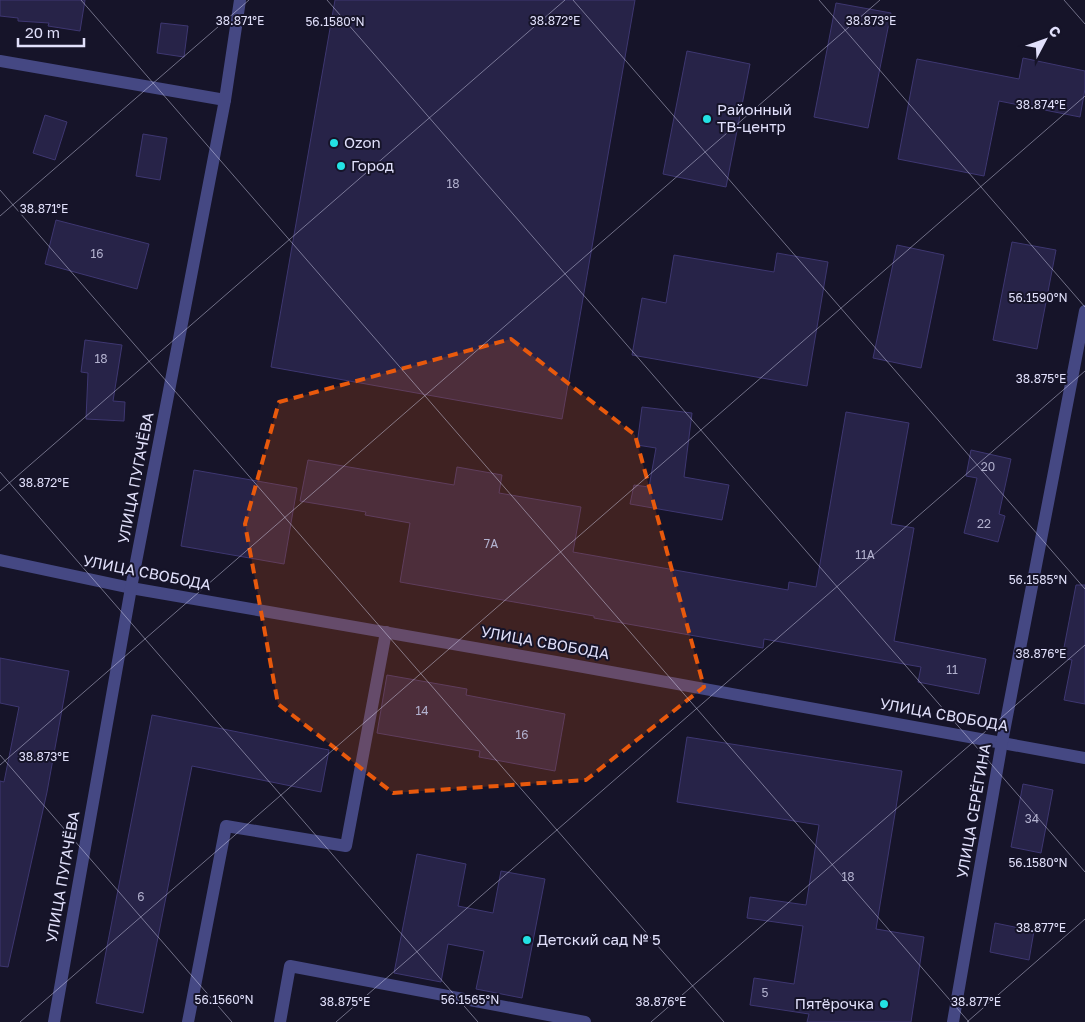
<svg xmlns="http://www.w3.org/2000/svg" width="1085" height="1022" viewBox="0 0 1085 1022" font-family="'Golos Text',sans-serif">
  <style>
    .building { fill: #272348; stroke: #3e3771 }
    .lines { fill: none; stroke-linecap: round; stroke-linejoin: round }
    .minor { stroke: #454883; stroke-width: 12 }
    .marked { fill: #e8590c; fill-opacity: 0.2; stroke: #e8590c; stroke-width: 4; stroke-dasharray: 10 6; stroke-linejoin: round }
    .ticks { fill: none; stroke: #e1e0fb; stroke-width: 1; stroke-opacity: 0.45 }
    .poi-dot { fill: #23e2e4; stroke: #161429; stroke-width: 2 }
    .labels { text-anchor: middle; stroke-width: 4; stroke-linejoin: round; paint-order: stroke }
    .number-label { font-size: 12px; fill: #b2b1ce }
    .poi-label { font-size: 15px; fill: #e1e0fb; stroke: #161429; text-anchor: start }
    .street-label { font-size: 15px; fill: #e1e0fb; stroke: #161429 }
    .ticks-label { font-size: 12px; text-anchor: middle; fill: #e1e0fb; stroke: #161429; stroke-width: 4; stroke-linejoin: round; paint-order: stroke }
  </style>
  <rect width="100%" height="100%" fill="#161429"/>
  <!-- building -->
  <g class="building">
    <polygon points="0,0 85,0 80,31 48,26 49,23 18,21 18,18 0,16"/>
    <polygon points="335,0 635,0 562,419 271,367"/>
    <polygon points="836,3 891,13 868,128 814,117"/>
    <polygon points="161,23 188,26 184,57 157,53"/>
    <polygon points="687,51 750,64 726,187 663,174"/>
    <polygon points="1023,58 1085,71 1085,89 1080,117 999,101 984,176 898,159 917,59 1019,79"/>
    <polygon points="45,115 67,122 55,160 33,153"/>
    <polygon points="143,134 167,138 160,180 136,176"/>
    <polygon points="56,220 149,244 137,289 45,264"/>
    <polygon points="1012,242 1056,250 1037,349 993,340"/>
    <polygon points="897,245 944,255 921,368 873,358"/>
    <polygon points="777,253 828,262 807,386 632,355 642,298 666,303 674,255 774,272"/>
    <polygon points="85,340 122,345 113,401 125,402 124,421 86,419 88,373 81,372"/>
    <polygon points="642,407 692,413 684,477 729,485 722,520 630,504 634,485 649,487 656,448 637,445"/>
    <polygon points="846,412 909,423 891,524 914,528 894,641 986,659 979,694 918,682 921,667 764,639 763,648 594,618 594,616 400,582 410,523 365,515 366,512 300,501 308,460 454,485 457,467 502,475 499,493 581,507 573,552 788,590 789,582 816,587"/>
    <polygon points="971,450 1011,459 999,514 1005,516 998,542 964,533 977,478 966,476"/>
    <polygon points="194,470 297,488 284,564 181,546"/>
    <polygon points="1076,585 1085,585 1085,704 1064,700 1072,660 1062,658"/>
    <polygon points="0,658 69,671 47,792 8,967 0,966 0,781 4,782 19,707 0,703"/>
    <polygon points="387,675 467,689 466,695 565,714 555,771 479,757 480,751 377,733"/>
    <polygon points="152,715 329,750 321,792 192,766 143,1013 96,1003"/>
    <polygon points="687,737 902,771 876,929 924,937 911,1022 807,1022 809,1014 750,1005 754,978 794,984 803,926 747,918 750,897 806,905 819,825 677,802"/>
    <polygon points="1023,784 1053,790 1041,853 1011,847"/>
    <polygon points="417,854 466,864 458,906 493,913 501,871 545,879 522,998 476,989 484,951 448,944 441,982 394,973"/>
    <polygon points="995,923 1034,931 1029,960 990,952"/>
  </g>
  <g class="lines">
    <!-- minor -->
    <g class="minor">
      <polyline points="0,61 225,100"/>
      <polyline points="0,560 131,588 556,662 1085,758"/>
      <polyline points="54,1022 131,588 225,100 240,0"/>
      <polyline points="188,1022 226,826 346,846 386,632"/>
      <polyline points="280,1022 290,966 585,1022"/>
      <polyline points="953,1022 1002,742 1085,311"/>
    </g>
  </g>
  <!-- marked area -->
  <path class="marked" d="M511,339L635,435L704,687L586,780L393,793L278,704L245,524L279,402Z"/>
  <!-- ticks -->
  <path class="ticks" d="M81,0L969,1022M327,0L1085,872M573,0L1085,589M819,0L1085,307M1064,0L1085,24M0,190L724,1022M0,216L249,0M0,472L478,1022M0,491L565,0M0,755L232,1022M0,765L880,0M20,1022L1085,96M336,1022L1085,371M651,1022L1085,645M967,1022L1085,919"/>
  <!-- markers -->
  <g class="poi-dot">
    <circle cx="707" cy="119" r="5"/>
    <circle cx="334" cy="143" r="5"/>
    <circle cx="341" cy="166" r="5"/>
    <circle cx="527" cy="940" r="5"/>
    <circle cx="884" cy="1004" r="5"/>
  </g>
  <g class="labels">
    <!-- number labels -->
    <g class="number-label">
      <text x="453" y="188">18</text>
      <text x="97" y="258">16</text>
      <text x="101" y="363">18</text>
      <text x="988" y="471">20</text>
      <text x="984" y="528">22</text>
      <text x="491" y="548">7А</text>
      <text x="865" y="559">11А</text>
      <text x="952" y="674">11</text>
      <text x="422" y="715">14</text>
      <text x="522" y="739">16</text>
      <text x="1032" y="823">34</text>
      <text x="848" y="881">18</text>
      <text x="141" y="901">6</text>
      <text x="765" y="997">5</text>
    </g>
    <!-- poi labels -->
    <g class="poi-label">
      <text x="717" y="115">Районный<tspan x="717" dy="17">ТВ-центр</tspan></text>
      <text x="344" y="148">Ozon</text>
      <text x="351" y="171">Город</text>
      <text x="537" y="945">Детский сад № 5</text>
      <text x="874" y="1009" text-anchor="end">Пятёрочка</text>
    </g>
    <!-- street labels -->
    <g class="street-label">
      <text transform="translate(136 478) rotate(-79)" y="5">УЛИЦА ПУГАЧЁВА</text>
      <text transform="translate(147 573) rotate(11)" y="5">УЛИЦА СВОБОДА</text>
      <text transform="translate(545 643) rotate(10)" y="5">УЛИЦА СВОБОДА</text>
      <text transform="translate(944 715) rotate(10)" y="5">УЛИЦА СВОБОДА</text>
      <text transform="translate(974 811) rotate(-80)" y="5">УЛИЦА СЕРЁГИНА</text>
      <text transform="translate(63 877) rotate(-80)" y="5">УЛИЦА ПУГАЧЁВА</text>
    </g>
  </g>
  <g class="ticks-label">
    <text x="240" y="25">38.871°E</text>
    <text x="555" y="25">38.872°E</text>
    <text x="871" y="25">38.873°E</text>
    <text x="335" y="26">56.1580°N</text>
    <text x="1041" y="109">38.874°E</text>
    <text x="44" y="213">38.871°E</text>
    <text x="1038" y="302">56.1590°N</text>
    <text x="1041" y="383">38.875°E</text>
    <text x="44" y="487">38.872°E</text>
    <text x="1038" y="584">56.1585°N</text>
    <text x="1041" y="658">38.876°E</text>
    <text x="44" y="761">38.873°E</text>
    <text x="1038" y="867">56.1580°N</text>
    <text x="1041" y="932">38.877°E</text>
    <text x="224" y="1004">56.1560°N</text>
    <text x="470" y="1004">56.1565°N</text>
    <text x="345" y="1006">38.875°E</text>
    <text x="661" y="1006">38.876°E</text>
    <text x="976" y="1006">38.877°E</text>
  </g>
  <!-- north arrow -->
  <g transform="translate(1045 40) rotate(49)" stroke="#161429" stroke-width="4" paint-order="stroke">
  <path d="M0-4L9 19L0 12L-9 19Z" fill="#e1e0fb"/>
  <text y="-8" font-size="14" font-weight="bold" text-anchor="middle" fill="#e1e0fb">С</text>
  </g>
  <!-- scale -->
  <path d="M18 38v8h66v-8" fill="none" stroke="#e1e0fb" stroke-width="2.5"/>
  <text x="25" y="38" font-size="15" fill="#e1e0fb" stroke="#161429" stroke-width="4" paint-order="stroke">20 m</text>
</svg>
